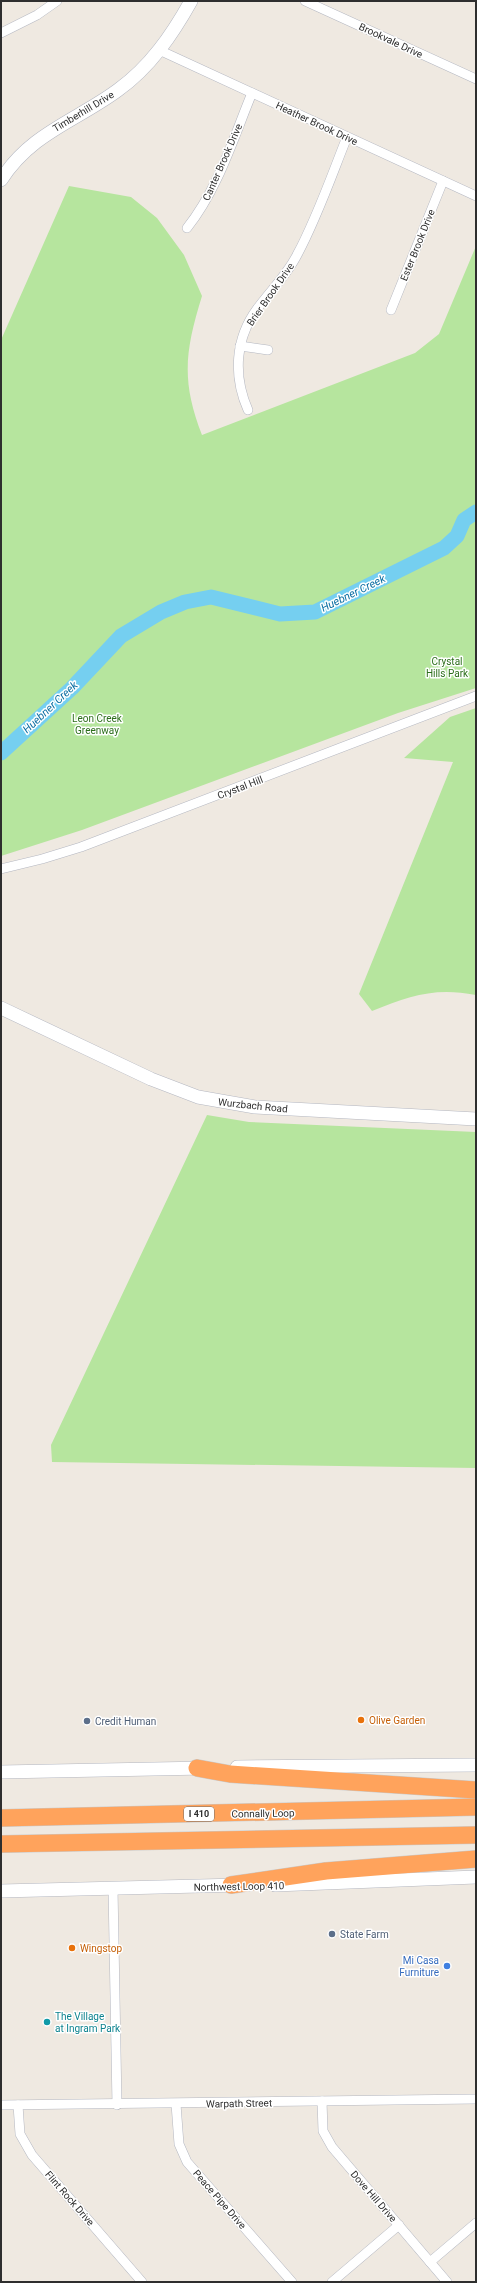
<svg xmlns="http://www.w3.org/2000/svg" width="477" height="2283" viewBox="0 0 477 2283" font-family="Roboto,sans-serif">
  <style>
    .green { fill: #b6e59e }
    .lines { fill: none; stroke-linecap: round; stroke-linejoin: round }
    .river { stroke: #75cff0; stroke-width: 15 }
    .street-casing { stroke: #b4b7c1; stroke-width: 10 }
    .secondary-casing { stroke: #b4b7c1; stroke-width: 14 }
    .highway-casing { stroke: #c9c9c9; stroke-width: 18 }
    .street { stroke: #fff; stroke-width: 9 }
    .secondary { stroke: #fff; stroke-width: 13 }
    .highway { stroke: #ffa35c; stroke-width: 17 }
    .food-dot { fill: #e8710a; stroke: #fff; stroke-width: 1.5 }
    .service-dot { fill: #5c6f8a; stroke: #fff; stroke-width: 1.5 }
    .shop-dot { fill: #3f7fe0; stroke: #fff; stroke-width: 1.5 }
    .culture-dot { fill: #0f9aa8; stroke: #fff; stroke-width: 1.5 }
    .labels { text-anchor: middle; stroke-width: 3; stroke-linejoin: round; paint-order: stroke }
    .shield { fill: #fff; stroke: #6d6d6d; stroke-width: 1 }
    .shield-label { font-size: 9px; font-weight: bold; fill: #2e2e2e }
    .street-label { font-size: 10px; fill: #2e2e2e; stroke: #fff }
    .park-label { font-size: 10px; fill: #2c6e1b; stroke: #fff }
    .food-label { font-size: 10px; fill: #c56008; stroke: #fff; text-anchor: start }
    .service-label { font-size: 10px; fill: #4e5e75; stroke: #fff; text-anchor: start }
    .shop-label { font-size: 10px; fill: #366cbe; stroke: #fff; text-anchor: end }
    .culture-label { font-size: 10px; fill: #0d838f; stroke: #fff; text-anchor: start }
    .water-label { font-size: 11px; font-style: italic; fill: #0d6fa3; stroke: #fff }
  </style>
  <rect width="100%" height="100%" fill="#efe9e1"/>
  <!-- green -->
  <g class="green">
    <path d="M69,186L131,197L157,218L184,255L202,296C185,351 181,381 202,435L415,353L439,334L476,246V688L398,713L82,830L1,856V340Z"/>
    <path d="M476,708V995C434,987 410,996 372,1011L359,994L453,762L404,758L450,717Z"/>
    <polygon points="207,1115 249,1122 476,1132 476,1468 52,1462 51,1445"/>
  </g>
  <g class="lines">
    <!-- river -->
    <polyline class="river" points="1,753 72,688 121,636 161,612 185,602 211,597 280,614 315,612 444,548 457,536 464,520 476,512"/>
    <defs>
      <g id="street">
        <polyline points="305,1 476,79"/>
        <polyline points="1,33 37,15 57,1"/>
        <polyline points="159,50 476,196"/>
        <path d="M187,228C218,189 233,139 252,93"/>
        <polyline points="391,310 443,181"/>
        <polyline points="240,346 268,350"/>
        <path d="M248,410C233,376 235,339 257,309C270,291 287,275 297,255C317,218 331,177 347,137"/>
        <polyline points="1,869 42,859 81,847 476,696"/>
        <polyline points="113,1888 117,2105"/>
        <polyline points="322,2101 323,2131 332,2147 447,2282"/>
        <polyline points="176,2104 179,2144 187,2162 292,2282"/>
        <polyline points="1,2105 476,2099"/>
        <polyline points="18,2105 20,2134 32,2155 142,2282"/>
        <polyline points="430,2262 476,2223"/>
        <polyline points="332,2282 399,2225"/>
      </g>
      <g id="secondary">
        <path d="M1,180C31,133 76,121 118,90C150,67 172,35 191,1"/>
        <polyline points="1,1008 151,1079 198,1097 255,1107 476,1119"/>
        <polyline points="237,1767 476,1765"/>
        <polyline points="1,1772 205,1768"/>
        <polyline points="275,1885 476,1877"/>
        <polyline points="1,1891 239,1885"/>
      </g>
      <g id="highway">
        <polyline points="197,1768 230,1774 476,1790"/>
        <polyline points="1,1818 476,1807"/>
        <polyline points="1,1844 476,1835"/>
        <polyline points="231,1885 326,1871 476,1859"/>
      </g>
    </defs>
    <!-- street casing -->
    <use href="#street" class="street-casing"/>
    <!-- secondary casing -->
    <use href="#secondary" class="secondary-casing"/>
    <!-- highway casing -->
    <use href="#highway" class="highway-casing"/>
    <!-- street -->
    <use href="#street" class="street"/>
    <!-- secondary -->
    <use href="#secondary" class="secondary"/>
    <!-- highway -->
    <use href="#highway" class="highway"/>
  </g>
  <!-- markers -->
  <g class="food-dot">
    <circle cx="361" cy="1720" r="4"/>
    <circle cx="72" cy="1948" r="4"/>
  </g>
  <g class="service-dot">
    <circle cx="87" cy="1721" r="4"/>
    <circle cx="332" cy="1934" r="4"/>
  </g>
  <circle class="shop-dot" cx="447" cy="1966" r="4"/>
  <circle class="culture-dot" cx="47" cy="2022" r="4"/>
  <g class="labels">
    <!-- shield labels -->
    <rect class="shield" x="184" y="1807" width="30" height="14" rx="3"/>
    <g class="shield-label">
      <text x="199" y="1817">I 410</text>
    </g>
    <!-- street labels -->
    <g class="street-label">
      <text transform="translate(391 40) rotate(25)" y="4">Brookvale Drive</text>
      <text transform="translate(83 111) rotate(-31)" y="4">Timberhill Drive</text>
      <text transform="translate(317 123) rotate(25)" y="4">Heather Brook Drive</text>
      <text transform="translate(222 162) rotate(-66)" y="4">Canter Brook Drive</text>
      <text transform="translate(417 245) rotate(-68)" y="4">Ester Brook Drive</text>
      <text transform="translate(270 294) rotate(-55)" y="4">Brier Brook Drive</text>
      <text transform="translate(240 787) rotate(-21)" y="4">Crystal Hill</text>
      <text transform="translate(253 1105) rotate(6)" y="4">Wurzbach Road</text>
      <text transform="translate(263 1813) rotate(-1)" y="4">Connally Loop</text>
      <text transform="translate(239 1886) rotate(-1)" y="4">Northwest Loop 410</text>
      <text transform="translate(239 2103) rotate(-1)" y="4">Warpath Street</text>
      <text transform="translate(374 2196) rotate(49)" y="4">Dove Hill Drive</text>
      <text transform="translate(70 2198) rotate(49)" y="4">Flint Rock Drive</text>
      <text transform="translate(220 2199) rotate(49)" y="4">Peace Pipe Drive</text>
    </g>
    <!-- park labels -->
    <g class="park-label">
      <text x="447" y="665">Crystal<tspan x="447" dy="12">Hills Park</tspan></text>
      <text x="97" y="722">Leon Creek<tspan x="97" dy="12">Greenway</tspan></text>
    </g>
    <!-- food labels -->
    <g class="food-label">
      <text x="369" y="1724">Olive Garden</text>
      <text x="80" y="1952">Wingstop</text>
    </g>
    <!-- service labels -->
    <g class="service-label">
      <text x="95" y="1725">Credit Human</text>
      <text x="340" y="1938">State Farm</text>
    </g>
    <!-- shop labels -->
    <g class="shop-label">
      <text x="439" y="1964">Mi Casa<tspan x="439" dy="12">Furniture</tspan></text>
    </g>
    <!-- culture labels -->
    <g class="culture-label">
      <text x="55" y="2020">The Village<tspan x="55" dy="12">at Ingram Park</tspan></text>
    </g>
    <!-- water labels -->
    <g class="water-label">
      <text transform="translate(353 593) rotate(-26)" y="4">Huebner Creek</text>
      <text transform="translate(50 707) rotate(-43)" y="4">Huebner Creek</text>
    </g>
  </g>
  <!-- border -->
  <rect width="477" height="2283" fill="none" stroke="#2e2e2e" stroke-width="4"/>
</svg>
